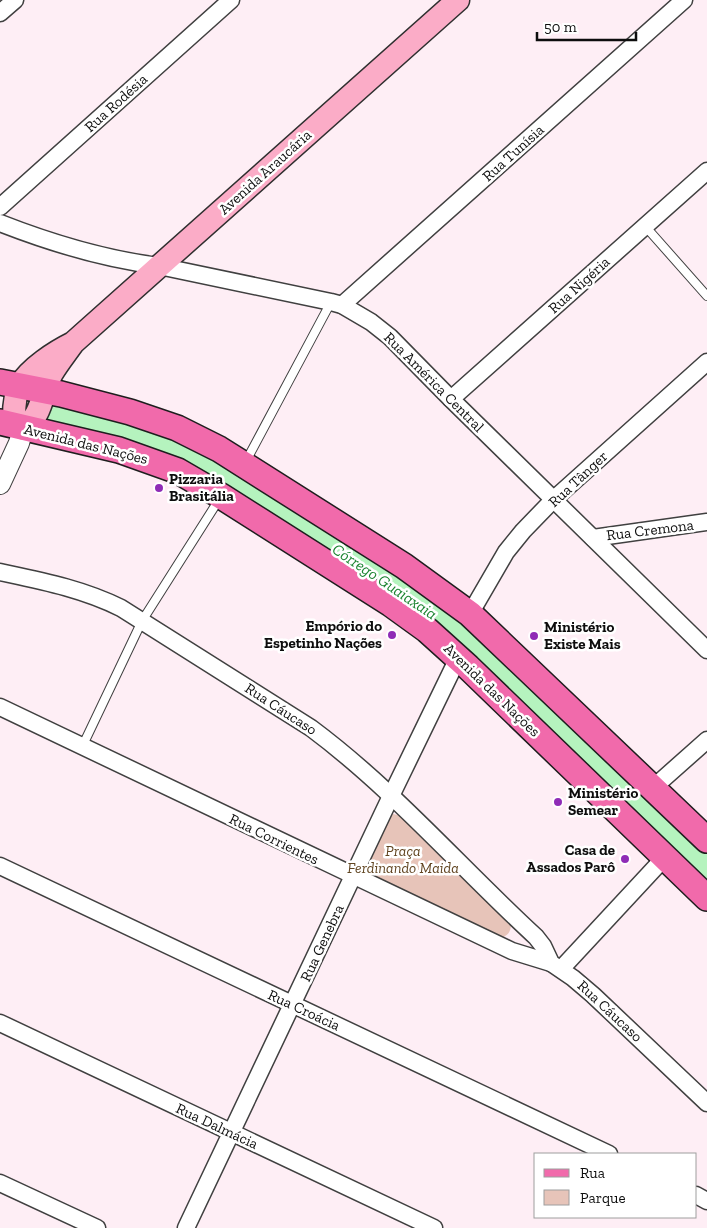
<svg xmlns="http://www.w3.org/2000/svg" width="707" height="1228" viewBox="0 0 707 1228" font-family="'Zilla Slab',serif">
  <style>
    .green { fill: #e7c4b9 }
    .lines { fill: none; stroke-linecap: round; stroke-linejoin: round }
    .river { stroke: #b5f3be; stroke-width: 24 }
    .service-casing { stroke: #404040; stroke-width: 10 }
    .minor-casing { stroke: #404040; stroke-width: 19 }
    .tertiary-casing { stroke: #404040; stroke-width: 22 }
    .secondary-casing { stroke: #2f2f2f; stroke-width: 25 }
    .primary-casing { stroke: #1e1e1e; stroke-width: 28 }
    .service { stroke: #fff; stroke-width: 8 }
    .minor { stroke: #fff; stroke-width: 16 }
    .tertiary { stroke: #fff; stroke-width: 20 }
    .secondary { stroke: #fbacc7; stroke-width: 22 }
    .primary { stroke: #f16aab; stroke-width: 25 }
    .poi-dot { fill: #8f2cb6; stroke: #fff; stroke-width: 2 }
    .labels { text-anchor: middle; stroke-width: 5; stroke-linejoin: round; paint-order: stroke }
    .street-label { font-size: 15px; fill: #0d0d0d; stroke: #fff }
    .poi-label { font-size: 15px; font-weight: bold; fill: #0d0d0d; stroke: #fff; text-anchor: start }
    .park-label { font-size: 15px; font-style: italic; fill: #614521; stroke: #fff }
    .water-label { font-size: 16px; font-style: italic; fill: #1b8430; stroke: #fff }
  </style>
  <rect width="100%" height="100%" fill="#feeef5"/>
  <!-- green -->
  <path class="green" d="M393,814L402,816L511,923C511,931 509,935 501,938L371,877L367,873V865L390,817Z"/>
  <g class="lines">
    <!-- river -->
    <polyline class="river" points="54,415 144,438 168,446 221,473 387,578 432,610 472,644 707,871"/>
    <defs>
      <g id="service">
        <polyline points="645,226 707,296"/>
        <polyline points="245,463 331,302"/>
        <polyline points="82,747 142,621 220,498"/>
      </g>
      <g id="minor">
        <polyline points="0,13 15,0"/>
        <polyline points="0,207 231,0"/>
        <path d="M0,223C51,243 104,259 159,266L331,302L342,305L371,322L390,337L451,399L707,650"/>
        <polyline points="342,305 684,0"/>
        <polyline points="451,399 707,171"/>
        <polyline points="593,538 707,522"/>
        <path d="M0,572C42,581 83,589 121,608L311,728C393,789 461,868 536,937L543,946L551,963L573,978L593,995L707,1103"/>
        <polyline points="470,614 506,552 523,531 553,500 707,362"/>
        <polyline points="0,707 512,951 551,963"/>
        <polyline points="653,788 707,740"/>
        <polyline points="0,866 609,1154"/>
        <polyline points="561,969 665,857"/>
        <polyline points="0,1023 434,1228"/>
        <polyline points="0,1183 97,1228"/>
        <polyline points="696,1195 707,1201"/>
        <polyline points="186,1228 391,796 458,658"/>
      </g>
      <polyline id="tertiary" points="0,484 19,443 23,429"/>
      <path id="secondary" d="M73,343C55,352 30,368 20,385C15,394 14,408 14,417L23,429C42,417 42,392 52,373C58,363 66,353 73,343L458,0"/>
      <g id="primary">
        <polyline points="0,382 61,394 130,412 177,428 219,449 404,566 470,614 707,840"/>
        <polyline points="0,422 119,450 178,471 221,496 391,604 427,630 468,667 707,898"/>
      </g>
    </defs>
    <!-- service casing -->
    <use href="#service" class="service-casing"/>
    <!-- minor casing -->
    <use href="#minor" class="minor-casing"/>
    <!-- tertiary casing -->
    <use href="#tertiary" class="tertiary-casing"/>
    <!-- secondary casing -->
    <use href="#secondary" class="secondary-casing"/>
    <!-- primary casing -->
    <use href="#primary" class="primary-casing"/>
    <!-- service -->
    <use href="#service" class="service"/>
    <!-- minor -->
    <use href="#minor" class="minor"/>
    <!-- tertiary -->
    <use href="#tertiary" class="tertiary"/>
    <!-- secondary -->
    <use href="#secondary" class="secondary"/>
    <!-- primary -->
    <use href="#primary" class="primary"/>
  </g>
  <!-- markers -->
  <g class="poi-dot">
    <circle cx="159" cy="488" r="5"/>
    <circle cx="392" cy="635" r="5"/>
    <circle cx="534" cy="636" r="5"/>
    <circle cx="558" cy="802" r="5"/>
    <circle cx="625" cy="859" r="5"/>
  </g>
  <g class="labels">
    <!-- street labels -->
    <g class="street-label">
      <text transform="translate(116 103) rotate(-42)" y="5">Rua Rodésia</text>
      <text transform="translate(513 153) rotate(-42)" y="5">Rua Tunísia</text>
      <text transform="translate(265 172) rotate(-42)" y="5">Avenida Araucária</text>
      <text transform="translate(579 285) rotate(-42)" y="5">Rua Nigéria</text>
      <text transform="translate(434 382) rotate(45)" y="5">Rua América Central</text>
      <text transform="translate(86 444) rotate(14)" y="5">Avenida das Nações</text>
      <text transform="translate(578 479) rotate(-43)" y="5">Rua Tânger</text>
      <text transform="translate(650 530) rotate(-7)" y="5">Rua Cremona</text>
      <text transform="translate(492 690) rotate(44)" y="5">Avenida das Nações</text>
      <text transform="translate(281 709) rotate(33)" y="5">Rua Cáucaso</text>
      <text transform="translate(274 839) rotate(26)" y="5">Rua Corrientes</text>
      <text transform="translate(322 943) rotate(-65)" y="5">Rua Genebra</text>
      <text transform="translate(304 1010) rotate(25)" y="5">Rua Croácia</text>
      <text transform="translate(610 1011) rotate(43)" y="5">Rua Cáucaso</text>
      <text transform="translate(217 1126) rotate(25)" y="5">Rua Dalmácia</text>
    </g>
    <!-- poi labels -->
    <g class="poi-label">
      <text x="169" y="484">Pizzaria<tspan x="169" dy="17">Brasitália</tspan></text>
      <text x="382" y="631" text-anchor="end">Empório do<tspan x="382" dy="17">Espetinho Nações</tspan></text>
      <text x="544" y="632">Ministério<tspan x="544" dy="17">Existe Mais</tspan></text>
      <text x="568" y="798">Ministério<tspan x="568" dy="17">Semear</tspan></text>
      <text x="615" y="855" text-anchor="end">Casa de<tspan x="615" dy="17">Assados Parô</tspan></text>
    </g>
    <!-- park labels -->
    <g class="park-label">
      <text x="403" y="856">Praça<tspan x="403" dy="17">Ferdinando Maida</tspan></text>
    </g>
    <!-- water labels -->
    <g class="water-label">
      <text transform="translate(385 581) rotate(34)" y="6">Córrego Guaiaxaia</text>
    </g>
  </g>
  <!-- legend -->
  <rect x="534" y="1153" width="162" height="65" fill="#ffffff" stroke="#9e9e9e"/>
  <rect x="544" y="1169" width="25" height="8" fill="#f16aab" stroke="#9e9e9e"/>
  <text x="580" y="1178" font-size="15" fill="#0d0d0d">Rua</text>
  <rect x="544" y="1190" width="25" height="15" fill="#e7c4b9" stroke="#9e9e9e"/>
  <text x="580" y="1203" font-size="15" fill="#0d0d0d">Parque</text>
  <!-- scale -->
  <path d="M537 32v8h99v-8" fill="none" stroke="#0d0d0d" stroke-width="2.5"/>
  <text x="544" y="32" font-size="15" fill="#0d0d0d" stroke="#ffffff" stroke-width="4" paint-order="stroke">50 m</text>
</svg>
